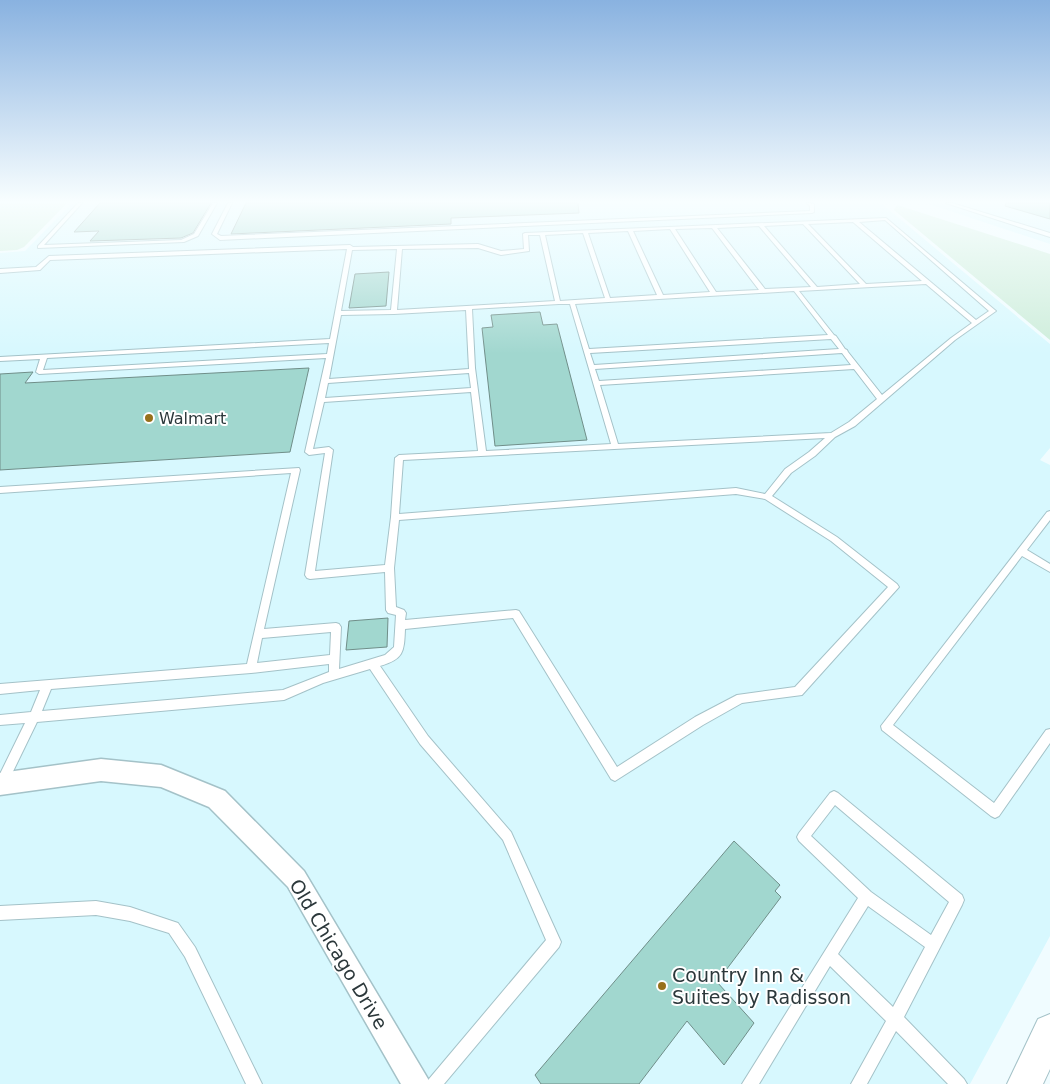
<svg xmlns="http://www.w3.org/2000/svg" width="1050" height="1084" viewBox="0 0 1050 1084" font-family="'DejaVu Sans',sans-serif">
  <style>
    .built { fill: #d7f8fe }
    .green { fill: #cdedda }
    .building { fill: #a1d7cf; stroke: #708e89 }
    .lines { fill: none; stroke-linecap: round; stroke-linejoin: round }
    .service-casing { stroke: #a4c2c8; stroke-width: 2 }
    .minor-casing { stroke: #a4c2c8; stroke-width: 3 }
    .tertiary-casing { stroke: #a4c2c8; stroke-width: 2 }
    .service { fill: #fff; fill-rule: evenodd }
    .minor { fill: #fff; fill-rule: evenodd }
    .tertiary { fill: #fff; fill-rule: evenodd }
    .poi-dot { fill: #97701b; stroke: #fff; stroke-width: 2 }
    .labels { text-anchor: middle; stroke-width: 4; stroke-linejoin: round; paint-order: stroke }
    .poi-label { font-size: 16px; fill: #2c383b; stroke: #fff; text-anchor: start }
    .near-street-label { font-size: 19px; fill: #2c383b; stroke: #fff }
    .near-poi-label { font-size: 19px; fill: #2c383b; stroke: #fff; text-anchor: start }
  </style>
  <rect width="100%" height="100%" fill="#f0fcff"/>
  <!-- built -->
  <g class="built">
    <polygon points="72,203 881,203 1050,344 1050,448 1040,460 1050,465 1050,936 970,1084 0,1084 0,253 25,251"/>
    <polygon points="926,203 1050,203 1050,244"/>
  </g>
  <!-- green -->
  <g class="green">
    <polygon points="0,203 67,203 24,247 17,250 0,251"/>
    <polygon points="897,205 1050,254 1050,340 894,210"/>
  </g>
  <!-- building -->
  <g class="building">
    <polygon points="100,203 211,203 193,233 181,238 90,241 99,231 74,232"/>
    <polygon points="246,203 578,203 579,213 451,218 451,224 231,234"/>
    <polygon points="1006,203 1050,203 1050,219 1005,206"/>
    <polygon points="389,272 386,306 349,308 355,274"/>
    <polygon points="540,312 543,325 557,324 587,440 495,446 482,328 493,327 491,315"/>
    <polygon points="309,368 290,452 0,470 0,374 33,372 25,383"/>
    <polygon points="388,618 387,647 346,650 349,621"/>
    <polygon points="734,841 780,885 775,891 781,897 717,982 754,1023 724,1065 687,1021 639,1084 541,1084 535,1075"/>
  </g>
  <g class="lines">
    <defs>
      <g id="service">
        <polygon points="78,203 82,203 44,245 181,240 194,234 213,203 217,203 198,236 184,242 38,248 38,246"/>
        <polygon points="228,203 232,203 217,234 221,236 810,211 810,206 807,203 814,204 814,212 812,213 220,240 212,234"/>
        <polygon points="946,203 952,203 1050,233 1050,237"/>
        <path d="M886,218L996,311L955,340L855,426L835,437L815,456L791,473L772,496L837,537L897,584L899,587L802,695L742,703L703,725L615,781L611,779L513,618L405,629C404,652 404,659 380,666L428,736L511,832L561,942L559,947L444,1084H426L429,1079L546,940L503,840L420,744L370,669L323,683L284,700L37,722L4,790L0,792V774L25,723L0,725V715L31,712L40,690L0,694V684L247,664L291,473L0,493V487L299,468L300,470L264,629L336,623L339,624L341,627L339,669L385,655L394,647L396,615L388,613L386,610L385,572L310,579L307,578L305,575L325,453L309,455L305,452L326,358L39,374L36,372L40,359L0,361V357L330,339L347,249L50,260L40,270L0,273V269L36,267L49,256L350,245L353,247L478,244L501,251L524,249L523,234L525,233ZM885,220L989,311L976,320L859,222ZM853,222L922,281L866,284L808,224ZM803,224L860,284L817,287L764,226ZM759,226L811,287L765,289L717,228ZM712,228L759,290L716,292L675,229ZM670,229L710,292L663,295L633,231ZM628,231L657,295L610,298L588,233ZM583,233L605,298L560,301L545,235ZM528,235H540L555,301L397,310L402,249L478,248L501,255L529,251ZM397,249L391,310L341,311L352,250ZM926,284L972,323L951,338L882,395L848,352L847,350L845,349L836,336L834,335L799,291ZM794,291L828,335L589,349L575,304ZM559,304H570L611,444L486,451L475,368L472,309ZM466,310L469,369L329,379L341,315L394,314ZM831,339L839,349L594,365L590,353ZM329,343L327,354L43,370L47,358ZM842,353L851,365L599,381L595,369ZM854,369L877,399L849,422L831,433L618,444L600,385ZM469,373L471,388L325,398L328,383ZM471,392L478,451L399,455L395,458L391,517L385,565L315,571L333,450L329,447L313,449L324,402ZM825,438L809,452L785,469L765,494L736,488L399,514L403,460ZM736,494L765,499L831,541L888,587L795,687L737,695L695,717L617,767L519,611L516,610L405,620L406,613L404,610L396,607L394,568L399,520ZM331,632L330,655L257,663L262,638ZM329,664V672L283,690L42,711L51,689L251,673Z"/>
        <polygon points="1050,511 1050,520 1027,550 1050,564 1050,572 1022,556 893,725 994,803 1046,730 1050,729 1050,743 999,816 995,818 991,816 882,730 881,726 1047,512"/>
        <path d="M834,791L838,793L962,895L964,900L962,905L904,1017L964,1079L967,1084H948L896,1031L867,1084H851L886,1021L830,966L759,1084H742L858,898L799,841L797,837L799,833L830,793ZM835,805L949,902L931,935L871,892L811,836ZM868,906L925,947L893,1007L838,954Z"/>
        <polygon points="96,901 130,907 178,923 195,947 262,1084 246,1084 185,957 169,933 130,921 96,915 0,920 0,906"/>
      </g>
      <polygon id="minor" points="101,759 161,765 225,791 304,871 431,1084 401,1084 288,887 209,807 161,787 101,781 0,795 0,773"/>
      <polygon id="tertiary" points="1050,1014 1050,1069 1043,1084 1007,1084 1038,1019"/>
    </defs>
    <!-- service casing -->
    <use href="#service" class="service-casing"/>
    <!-- minor casing -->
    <use href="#minor" class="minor-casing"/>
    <!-- tertiary casing -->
    <use href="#tertiary" class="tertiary-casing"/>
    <!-- service -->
    <use href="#service" class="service"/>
    <!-- minor -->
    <use href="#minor" class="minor"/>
    <!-- tertiary -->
    <use href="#tertiary" class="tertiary"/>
  </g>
  <!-- sky -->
  <linearGradient id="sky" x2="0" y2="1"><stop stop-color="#89b2e0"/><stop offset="0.57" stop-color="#f8feff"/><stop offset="1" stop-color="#f8feff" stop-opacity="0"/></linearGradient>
  <rect width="1050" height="354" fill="url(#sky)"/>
  <!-- markers -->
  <g class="poi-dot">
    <circle cx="149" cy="418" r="5"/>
    <circle cx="662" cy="986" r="5"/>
  </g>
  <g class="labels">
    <!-- poi labels -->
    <g class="poi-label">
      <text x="159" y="424">Walmart</text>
    </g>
    <!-- near-street labels -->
    <g class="near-street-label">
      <text transform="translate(339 954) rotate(59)" y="7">Old Chicago Drive</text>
    </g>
    <!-- near-poi labels -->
    <g class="near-poi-label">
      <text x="672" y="982">Country Inn &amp;<tspan x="672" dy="22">Suites by Radisson</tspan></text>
    </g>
  </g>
</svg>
